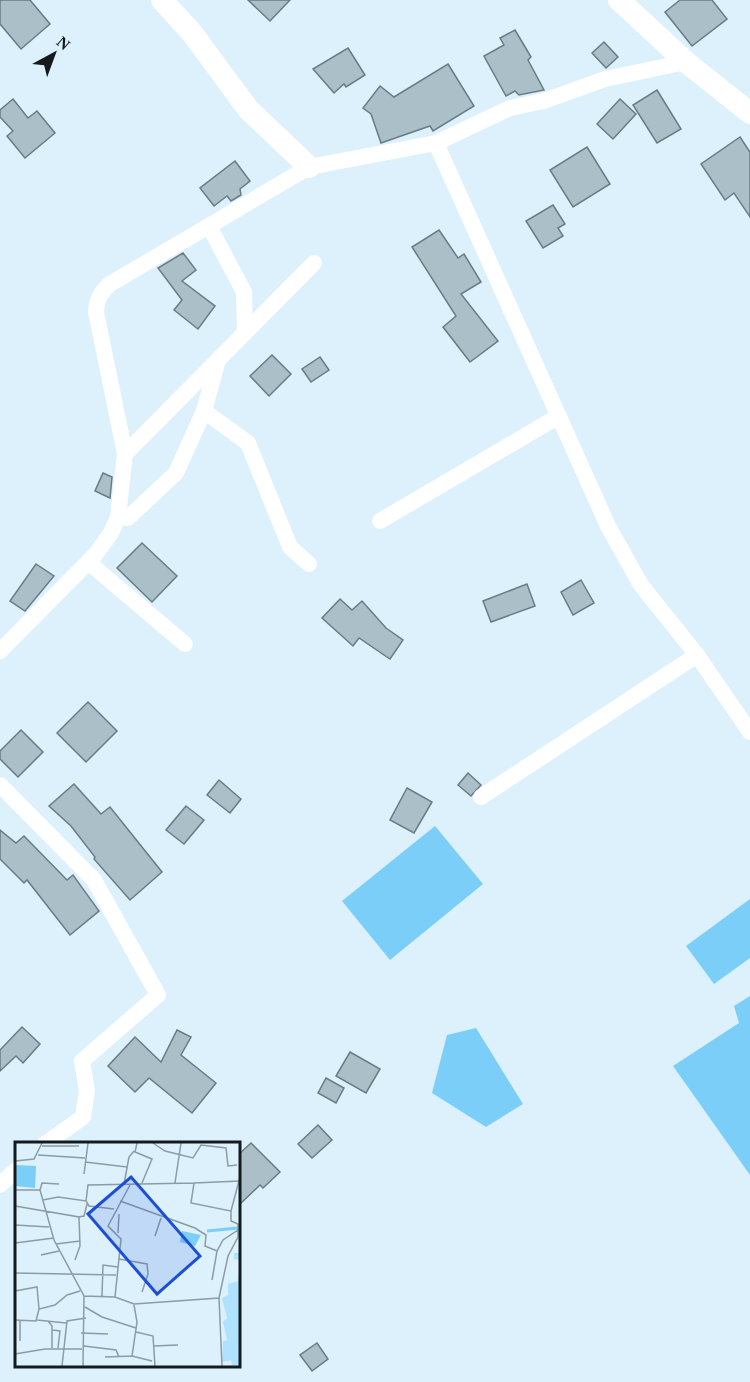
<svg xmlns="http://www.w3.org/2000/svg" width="750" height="1382" viewBox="0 0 750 1382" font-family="'Times New Roman',serif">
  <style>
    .water { fill: #7bcef8 }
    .building { fill: #abbfc9; stroke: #697c86; stroke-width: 1.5 }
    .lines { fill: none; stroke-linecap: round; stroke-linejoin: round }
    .street { stroke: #fff; stroke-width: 16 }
    .secondary { stroke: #fff; stroke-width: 22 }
    .inset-river { fill: none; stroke: #7bcef8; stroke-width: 3 }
    .inset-road { fill: none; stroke: #8c9ba4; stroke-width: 1.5 }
    .view { fill: #1d4ed8; fill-opacity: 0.15; stroke: #1d4ed8; stroke-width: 3 }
    .inset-edge { fill: none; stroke: #141b1f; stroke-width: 3 }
  </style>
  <rect width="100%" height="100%" fill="#dcf1fc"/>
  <!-- water -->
  <g class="water">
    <polygon points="435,826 483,884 390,960 342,901"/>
    <polygon points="750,899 750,958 714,984 686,946"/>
    <polygon points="750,996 750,1175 673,1066 739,1023 734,1006"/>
    <polygon points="476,1028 523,1104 486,1127 432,1093 447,1035"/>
  </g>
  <!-- building -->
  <g class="building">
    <polygon points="0,0 30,0 50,24 21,49 0,24"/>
    <polygon points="248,0 290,0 270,21"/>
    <polygon points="680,0 712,0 727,19 692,46 665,12"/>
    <polygon points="515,30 531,57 528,60 544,90 519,95 515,91 506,96 484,56 504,45 500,38"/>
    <polygon points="604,42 618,57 606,68 592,53"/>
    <polygon points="348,48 365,75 346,87 344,84 334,93 313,69"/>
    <polygon points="448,64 474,106 433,131 430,126 381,143 371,114 363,108 380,86 394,97"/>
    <polygon points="657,90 681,129 657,143 633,105"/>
    <polygon points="13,99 28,118 37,111 55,133 25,158 7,136 13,131 0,117 0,110"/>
    <polygon points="620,99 636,114 613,139 597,124"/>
    <polygon points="740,137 750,152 750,217 734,193 725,200 701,164"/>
    <polygon points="587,147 610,184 573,207 550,170"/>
    <polygon points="235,161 250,181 240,189 241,195 231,201 227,196 214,206 200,188"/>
    <polygon points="553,205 565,224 558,228 563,236 543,248 526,221"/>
    <polygon points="439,230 458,258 464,254 481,282 461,294 498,341 470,362 443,327 456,316 412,247"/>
    <polygon points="183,253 196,270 182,281 215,306 198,329 174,310 182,300 158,268"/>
    <polygon points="272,355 291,374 269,396 250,376"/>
    <polygon points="320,357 329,370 311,382 302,369"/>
    <polygon points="103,473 112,477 110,498 95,491"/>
    <polygon points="142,543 177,576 152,602 117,568"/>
    <polygon points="36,564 54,576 25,611 10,601"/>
    <polygon points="581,580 594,603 573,615 561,592"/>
    <polygon points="527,584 535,606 491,622 483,601"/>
    <polygon points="340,599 352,610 362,601 386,628 403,640 390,659 359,638 353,646 322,618"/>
    <polygon points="88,702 117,731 86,762 57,733"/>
    <polygon points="21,730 43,752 18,777 0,759 0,751"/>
    <polygon points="468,773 481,785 471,796 458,785"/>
    <polygon points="219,780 241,799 230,813 207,795"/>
    <polygon points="74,784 101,814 110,807 162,872 130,900 94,859 95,857 71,826 49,806"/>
    <polygon points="407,788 432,802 414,833 390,820"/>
    <polygon points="186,806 204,820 184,844 166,830"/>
    <polygon points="0,830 16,843 24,836 67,880 73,875 99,911 70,935 27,880 24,883 0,859"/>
    <polygon points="22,1027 40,1044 23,1063 16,1056 0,1071 0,1050"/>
    <polygon points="177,1030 191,1037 181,1055 216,1083 192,1113 149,1078 135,1092 108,1066 135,1037 161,1062"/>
    <polygon points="350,1052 380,1069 366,1093 336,1076"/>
    <polygon points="326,1078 344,1088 336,1103 318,1093"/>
    <polygon points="318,1125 332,1140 312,1158 298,1144"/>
    <polygon points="251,1143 280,1172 263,1188 260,1185 238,1206 238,1155"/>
    <polygon points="317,1343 328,1359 312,1371 300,1355"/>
  </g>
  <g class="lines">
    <!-- street -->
    <g class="street">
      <polyline points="436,143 608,526 641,585 697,655 750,732"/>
      <polyline points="209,226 244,292 245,332"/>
      <polyline points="204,411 248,443 290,547 309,564"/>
      <polyline points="125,454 314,263"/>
      <polyline points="118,517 128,518 176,473 204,411 218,360"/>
      <polyline points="380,521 559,416"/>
      <polyline points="88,562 185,644"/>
      <path d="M0,651L95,555L111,533L118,517L125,454L96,312C97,299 100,293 110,284L309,167L436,143L510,108L544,101L605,79L686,62"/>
      <polyline points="0,785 94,880 158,995 82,1061 87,1091 83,1117 45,1144"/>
      <polyline points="481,797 697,655"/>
      <polyline points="0,1185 16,1170"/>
    </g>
    <!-- secondary -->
    <g class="secondary">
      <polyline points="162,0 192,33 248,109 309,167"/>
      <polyline points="619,0 686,62 750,113"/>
    </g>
  </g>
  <!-- overview -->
  <g transform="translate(15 1142)">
    <rect width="225" height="225" fill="#dcf1fc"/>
    <path d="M219,111H225V224H213L217,223L216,218L207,220L208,199L212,198L208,180L212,176L207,156L213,153V142L223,139L225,118L219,117Z" fill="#aee2fe"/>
    <path d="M1,23L21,24L20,46L0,44ZM167,89L186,93L180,104L165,100Z" fill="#7bcef8"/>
    <path class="inset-river" d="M192,89L223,86"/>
    <path class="inset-road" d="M122,1L120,10L137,17L127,41M138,1L150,9L178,16L186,3L211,6L213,24L222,23M27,4H64M23,13L70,16M0,19L19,17L27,1M70,20L112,25M69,32L73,1M160,41L166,1M179,41L225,39M109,42L114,15L119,9M0,48H25M25,48L39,98L69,154L68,224M25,48L27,41L44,42M28,58L43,55L71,59L73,43L179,41L176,61L216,69V79L223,82V95L213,114L204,156L119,162L100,155L69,154M71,59L74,64L99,67M105,59L180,86L191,93L190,104L202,109L208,98L223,88M0,64L64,75L65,104L60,118M216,69L225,35M63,75L69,74L72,62M0,83L34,85M103,91L104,72M140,94L146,76M0,101L39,96M41,102L65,99M26,113L44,109M104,117L132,122L133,132L127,150M0,131L101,133M197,138L202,109M0,149L22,145L24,167M87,154L88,123L103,125M100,155L106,97L93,84L115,43M204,156L207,224M70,165L87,175L121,186M0,178L21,179L24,167L40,163L52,153L65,149M5,178V199M22,178L51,181M33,179L37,184V206M37,188L45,189L43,206M121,190L138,194L140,224M66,191L93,192M69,204L101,208L104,215M138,204L163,203M0,212L30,207H67M117,214L137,219M90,215L117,214L122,180L119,163M47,224L52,179L71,176"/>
    <path class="view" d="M116,35L185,114L142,152L73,72Z"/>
    <rect width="225" height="225" class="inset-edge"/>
  </g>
  <!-- north arrow -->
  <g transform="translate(54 54) rotate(41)" stroke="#dcf1fc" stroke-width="4.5" paint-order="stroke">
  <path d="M0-4.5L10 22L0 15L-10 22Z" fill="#141b1f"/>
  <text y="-9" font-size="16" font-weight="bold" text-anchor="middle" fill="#141b1f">N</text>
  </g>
</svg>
